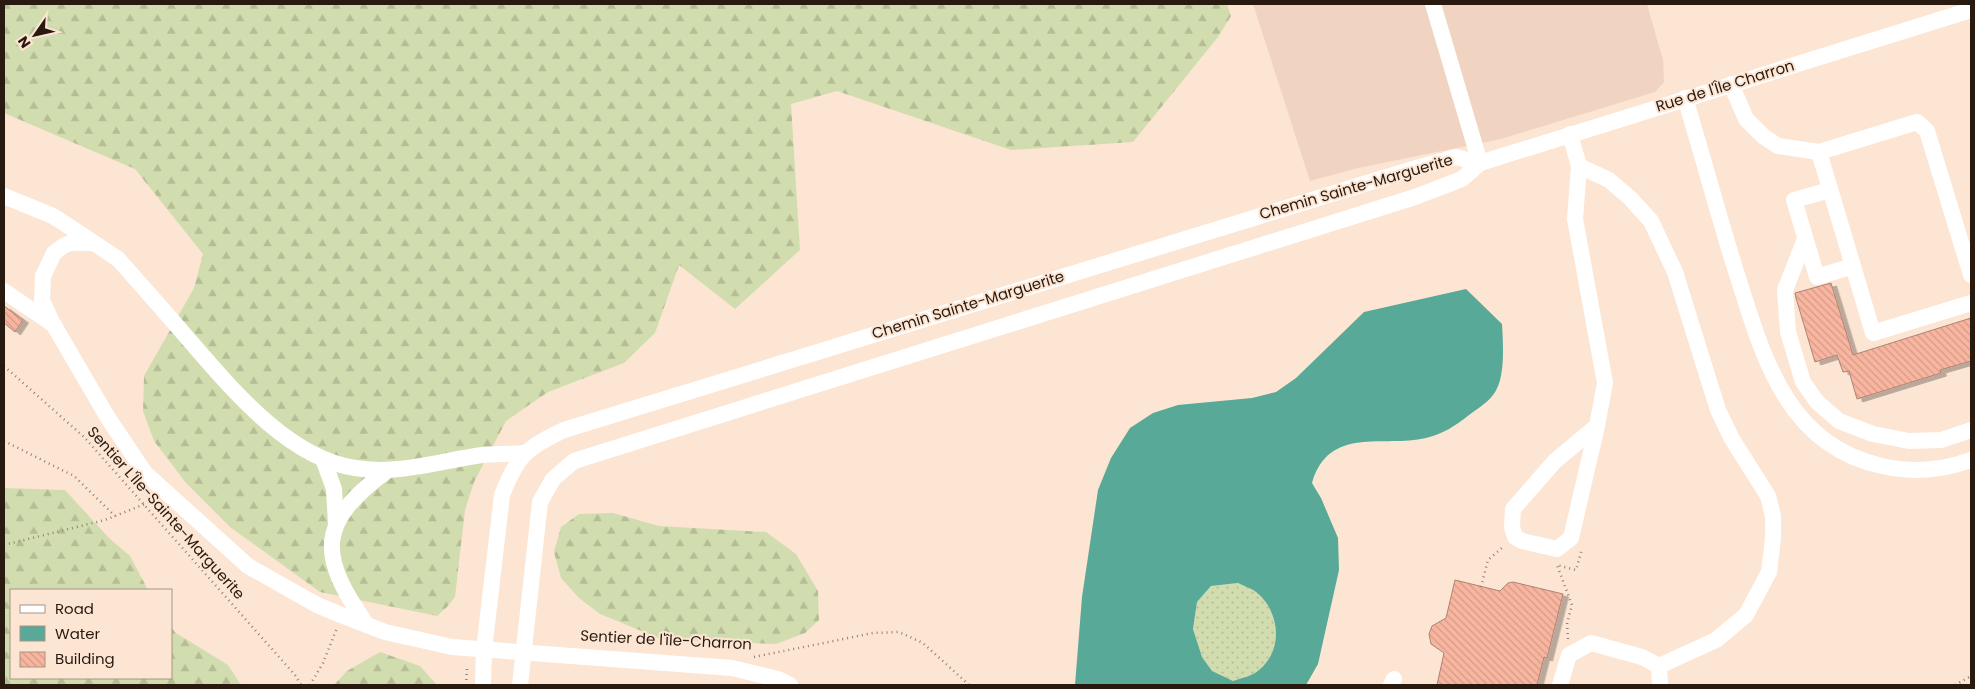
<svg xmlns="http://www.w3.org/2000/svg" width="1975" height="689" viewBox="0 0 1975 689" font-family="Poppins,sans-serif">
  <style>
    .built { fill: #f0d4c1 }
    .grass { fill: url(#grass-dots) }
    .forest { fill: url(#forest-firs) }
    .water { fill: #58a998; fill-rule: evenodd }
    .building { fill: url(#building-back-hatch); stroke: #ae8273; filter: url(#shadow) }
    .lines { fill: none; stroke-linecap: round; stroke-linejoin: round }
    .path { stroke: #938071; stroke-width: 2.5; stroke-dasharray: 1 4; stroke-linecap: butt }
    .minor { stroke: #fff; stroke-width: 16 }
    .labels { text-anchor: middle; stroke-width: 4; stroke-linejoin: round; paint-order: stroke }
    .street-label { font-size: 15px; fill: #281a0f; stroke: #fde5d3 }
  </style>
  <defs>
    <pattern id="grass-dots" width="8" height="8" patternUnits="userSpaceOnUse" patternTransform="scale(1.25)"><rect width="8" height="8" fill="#d2ddaf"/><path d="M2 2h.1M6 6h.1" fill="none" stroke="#b4bd95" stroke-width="1.8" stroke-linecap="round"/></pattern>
    <pattern id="forest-firs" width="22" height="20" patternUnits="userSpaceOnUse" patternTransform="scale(1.25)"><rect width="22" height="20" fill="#d2ddaf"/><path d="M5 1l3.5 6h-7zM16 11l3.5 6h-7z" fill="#b4bd95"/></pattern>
    <pattern id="building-back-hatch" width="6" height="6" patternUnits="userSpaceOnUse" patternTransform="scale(1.25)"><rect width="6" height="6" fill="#f8b59f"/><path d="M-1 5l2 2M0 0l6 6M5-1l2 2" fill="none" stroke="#d59b88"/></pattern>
    <filter id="shadow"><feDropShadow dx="5.5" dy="3" stdDeviation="0" flood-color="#0004"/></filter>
  </defs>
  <rect width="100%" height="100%" fill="#fde5d3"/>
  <!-- built -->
  <polygon class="built" points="1253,4 1647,4 1663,60 1664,82 1655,92 1501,139 1358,168 1310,181"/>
  <!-- grass -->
  <path class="grass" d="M1238,583C1243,586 1251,588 1256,592C1280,611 1284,650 1259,670C1252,676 1241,678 1233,681L1212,672L1202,657L1193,629L1197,602L1211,586Z"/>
  <!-- forest -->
  <g class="forest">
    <polygon points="4,4 1227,4 1231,16 1218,37 1133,142 1011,150 837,91 791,104 800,250 735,309 679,265 655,333 624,363 548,392 506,421 474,482 465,510 455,597 447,607 437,616 320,592 230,527 186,483 154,441 143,411 144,376 194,288 203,254 135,169 4,113"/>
    <polygon points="4,488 65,490 110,539 130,556 148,590 11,590 11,678 171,678 171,627 176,633 228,665 241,685 4,685"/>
    <polygon points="613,513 659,526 766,532 796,554 818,591 819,620 805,633 776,644 661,639 600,614 579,598 561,578 554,552 561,527 579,514"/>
    <polygon points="380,652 420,666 437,685 334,685 347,671"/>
  </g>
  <!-- water -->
  <path class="water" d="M1466,289L1502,324C1503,343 1506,380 1493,395C1487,403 1477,409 1469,415C1455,426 1443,434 1426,438C1383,448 1329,425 1312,483L1321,498L1338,538L1339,570L1318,664L1306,685H1075L1082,597L1098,490L1111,458L1130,428L1153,413L1178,405L1252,398L1276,392L1296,378L1364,312ZM1238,583C1243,586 1251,588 1256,592C1280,611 1284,650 1259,670C1253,676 1241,678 1233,681L1212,671L1202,657L1193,629L1197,602L1211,586Z"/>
  <!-- building -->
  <g class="building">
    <polygon points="1831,283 1853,355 1971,318 1971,361 1940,370 1941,373 1857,399 1849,371 1843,372 1837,355 1815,362 1796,298 1795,293"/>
    <polygon points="4,306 23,320 15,332 4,323"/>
    <polygon points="1455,580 1500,591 1508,583 1513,582 1563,594 1547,658 1544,657 1537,685 1437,685 1444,653 1431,644 1429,634 1432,626 1446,618"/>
  </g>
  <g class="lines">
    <!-- path -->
    <g class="path">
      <polyline points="4,366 84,437 295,675 301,685"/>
      <polyline points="4,441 74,476 115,516"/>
      <polyline points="4,545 105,520 155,500"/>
      <polyline points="1481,587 1488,560 1504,546"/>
      <polyline points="1568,639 1567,623 1572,605 1557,565 1576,570 1582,549"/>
      <polyline points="754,657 873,633 899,632 923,643 969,685"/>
      <polyline points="310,685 323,663 337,628"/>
      <polyline points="466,685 467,669"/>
      <polyline points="1955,685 1971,676"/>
    </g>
    <!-- minor -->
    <g class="minor">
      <polyline points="1433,4 1480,163"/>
      <polyline points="1731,84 1746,119 1763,136 1778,146 1819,152 1917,122 1927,131 1971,275"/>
      <path d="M1685,98C1702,154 1717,210 1734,265C1761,349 1783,445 1882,466C1912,473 1943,470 1971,460"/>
      <polyline points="1570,134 1579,166 1575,219 1605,383 1597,426 1571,538 1557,549 1522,541 1515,537 1512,527 1513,509 1555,461 1597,426"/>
      <polyline points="1819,152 1873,333 1971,303"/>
      <polyline points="1579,166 1609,180 1630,198 1651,221 1675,272 1718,410 1732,439 1768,496 1773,516 1773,538 1769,572 1746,615 1716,640 1659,666"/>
      <polyline points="1830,190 1794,200 1817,277 1853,266"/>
      <polyline points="4,196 53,216 94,243"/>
      <polyline points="1805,239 1785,290 1788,332 1803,382 1817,402 1839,421 1873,434 1909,441 1941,440 1971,430"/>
      <polyline points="4,291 54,325"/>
      <path d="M524,453C510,454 496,454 482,455C440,461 398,475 355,468C288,458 232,389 190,341C166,313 142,286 118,259L94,243H70L63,246L54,253L43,276L42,300L52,322L108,418L145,473L248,566L317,605L341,615L385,632L452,647L732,668L778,679L790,685"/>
      <polyline points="323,459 334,489 336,524"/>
      <path d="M367,625C318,555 316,523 388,470"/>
      <polyline points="1659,666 1660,685"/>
      <path d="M483,685L484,650L502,495C517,456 526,448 564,430L1413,169L1456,157L1480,163"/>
      <polyline points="520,685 540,502 553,479 574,461 1415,197 1462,179 1480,163 1971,10"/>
      <polyline points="1391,685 1394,679"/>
      <polyline points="1560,685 1569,655 1591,643 1642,657 1659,666"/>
    </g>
  </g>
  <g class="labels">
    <!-- street labels -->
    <g class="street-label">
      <text transform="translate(1725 86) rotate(-17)" y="5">Rue de l'Île Charron</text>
      <text transform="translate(1356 187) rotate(-16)" y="5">Chemin Sainte-Marguerite</text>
      <text transform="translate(968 305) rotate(-17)" y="5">Chemin Sainte-Marguerite</text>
      <text transform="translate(166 513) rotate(48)" y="5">Sentier L'Île-Sainte-Marguerite</text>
      <text transform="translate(666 640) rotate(3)" y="5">Sentier de l'île-Charron</text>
    </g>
  </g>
  <!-- border -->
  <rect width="1975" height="689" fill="none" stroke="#281a0f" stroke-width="10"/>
  <!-- legend -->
  <rect x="10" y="589" width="162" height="90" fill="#fde5d3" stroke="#a89485"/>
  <rect x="20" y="605" width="25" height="8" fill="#ffffff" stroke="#a89485"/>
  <text x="55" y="614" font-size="15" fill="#281a0f">Road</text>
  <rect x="20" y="626" width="25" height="15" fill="#58a998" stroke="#a89485"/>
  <text x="55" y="639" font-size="15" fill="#281a0f">Water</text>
  <rect x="20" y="652" width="25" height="15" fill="url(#building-back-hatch)" stroke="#a89485"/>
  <text x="55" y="664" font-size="15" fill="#281a0f">Building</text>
  <!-- north arrow -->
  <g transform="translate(35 35) rotate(236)" stroke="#fde5d3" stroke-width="4" paint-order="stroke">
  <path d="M0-4L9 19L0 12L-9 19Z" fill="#281a0f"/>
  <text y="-8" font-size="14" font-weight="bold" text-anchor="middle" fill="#281a0f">N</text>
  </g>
</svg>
